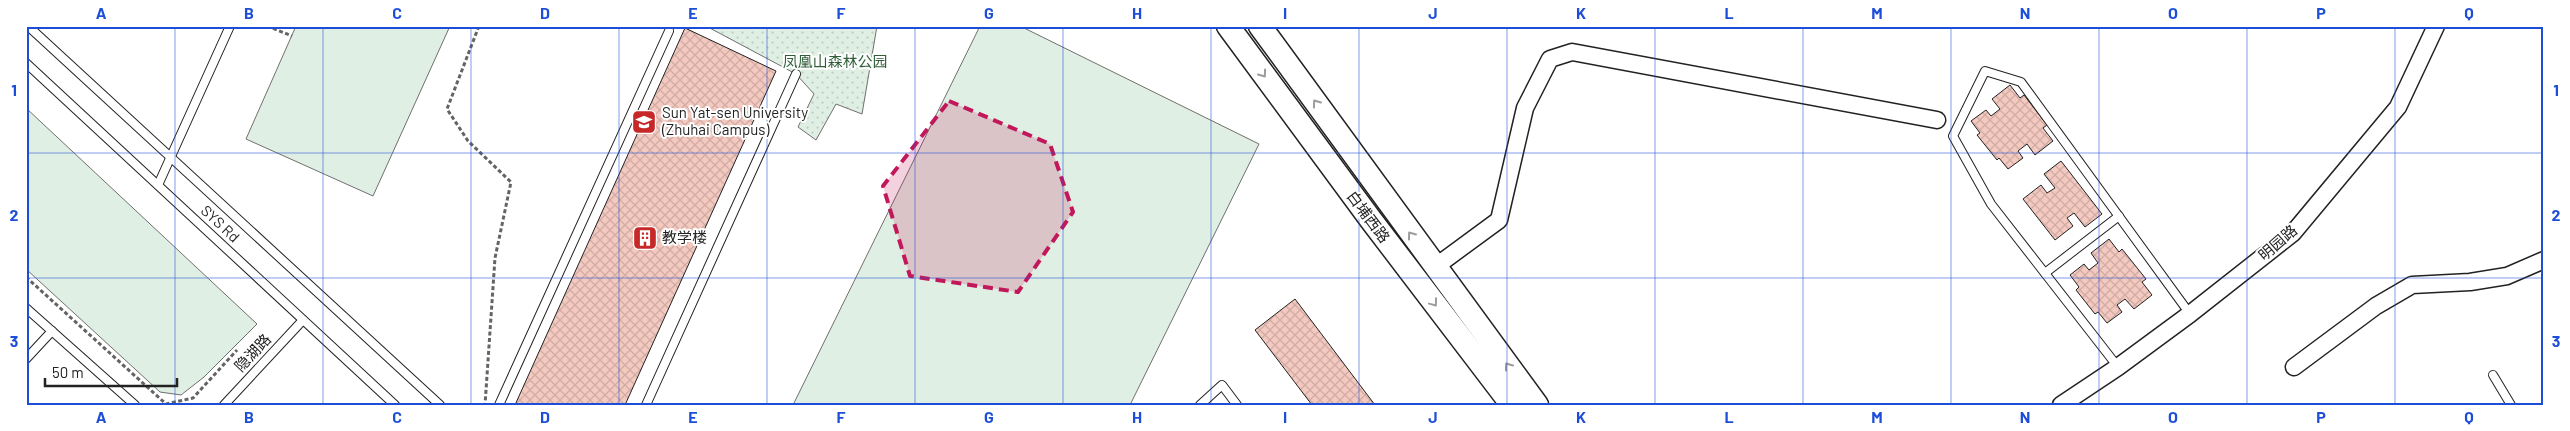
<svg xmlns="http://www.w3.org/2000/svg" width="2570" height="431" viewBox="0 0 2570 431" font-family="Barlow,'Noto Sans SC',sans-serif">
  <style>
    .grass { fill: #e0efe3; stroke: #6f6f6f }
    .park { fill: url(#park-dots); stroke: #6f6f6f }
    .building { fill: url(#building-cross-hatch); stroke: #222 }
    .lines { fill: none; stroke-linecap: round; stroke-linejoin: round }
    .lane-casing { stroke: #222; stroke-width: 10 }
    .street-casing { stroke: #222; stroke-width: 19 }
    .secondary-casing { stroke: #222; stroke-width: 25 }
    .path { stroke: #646464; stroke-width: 3; stroke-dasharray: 4 2.5; stroke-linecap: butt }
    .lane { stroke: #fff; stroke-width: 8 }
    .street { stroke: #fff; stroke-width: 16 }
    .secondary { stroke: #fff; stroke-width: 22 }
    .oneway { stroke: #9c9c9c }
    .marked { fill: #c2185b; fill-opacity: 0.2; stroke: #c2185b; stroke-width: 4; stroke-dasharray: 10 6; stroke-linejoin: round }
    .grid { fill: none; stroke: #1d4ed8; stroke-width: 1; stroke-opacity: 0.55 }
    .labels { text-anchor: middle; stroke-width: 4; stroke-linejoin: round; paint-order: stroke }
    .park-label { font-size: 15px; fill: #2f5e38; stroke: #fff }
    .poi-label { font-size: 15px; fill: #222; stroke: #fff; text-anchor: start }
    .street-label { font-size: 15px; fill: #222; stroke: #fff }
    .neatline { fill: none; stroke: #1d4ed8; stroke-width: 2 }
    .grid-label { font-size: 16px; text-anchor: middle; font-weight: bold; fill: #1d4ed8 }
  </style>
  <defs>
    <pattern id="park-dots" width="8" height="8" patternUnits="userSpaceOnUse" patternTransform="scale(1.25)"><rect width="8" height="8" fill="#e0efe3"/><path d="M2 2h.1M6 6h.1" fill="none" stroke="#c0cdc2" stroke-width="1.8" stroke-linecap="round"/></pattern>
    <pattern id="building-cross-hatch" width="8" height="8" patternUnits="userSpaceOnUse" patternTransform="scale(1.25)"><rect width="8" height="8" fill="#f3c9c0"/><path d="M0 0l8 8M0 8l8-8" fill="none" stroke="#d0aca5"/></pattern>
  </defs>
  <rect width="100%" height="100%" fill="#fff"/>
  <!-- grass -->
  <g class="grass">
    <polygon points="296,26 450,26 373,196 246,139"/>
    <polygon points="980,26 1020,26 1259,144 1130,405 793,405"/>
    <polygon points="26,108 257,324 204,377 181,395 160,392 26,269"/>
  </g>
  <!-- park -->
  <polygon class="park" points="706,26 877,26 862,114 836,104 816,140 798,127 814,94 796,74"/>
  <!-- building -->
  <g class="building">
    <polygon points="685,28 776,71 625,405 515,405"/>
    <polygon points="2010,85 2020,98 2024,95 2047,125 2043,128 2053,141 2035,155 2027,144 2018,151 2023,158 2008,169 1999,158 1997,160 1977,135 1980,133 1971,121 1986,110 1991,116 2000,109 1992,99"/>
    <polygon points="2061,161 2102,214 2085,227 2074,213 2067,218 2073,226 2055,240 2023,199 2041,185 2047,193 2055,188 2044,174"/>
    <polygon points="2109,239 2119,252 2122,249 2146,279 2142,282 2152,295 2134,309 2125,299 2117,305 2122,312 2107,323 2098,312 2095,314 2076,290 2079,287 2070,275 2084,264 2089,270 2098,263 2091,253"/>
    <polygon points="1295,299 1375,405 1312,405 1255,330"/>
  </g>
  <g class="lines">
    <defs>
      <g id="lane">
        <polyline points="28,26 440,405"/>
        <polyline points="26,63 395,405"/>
        <polyline points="158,185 230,26"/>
        <polyline points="2045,273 2119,216"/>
        <polyline points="26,308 135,405"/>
        <polyline points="26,359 52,331"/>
        <polyline points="2118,367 1991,204 1953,136 1985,71 2021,82 2190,314"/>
        <polyline points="2493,375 2511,405"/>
        <polyline points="224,405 303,320"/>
        <polyline points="499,405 669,31"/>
        <polyline points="646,405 796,74"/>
        <polyline points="1200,405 1222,385 1237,405"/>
      </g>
      <g id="street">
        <polyline points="1435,267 1499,220 1525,108 1550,59 1572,52 1937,120"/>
        <polyline points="2294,367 2376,306 2412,285 2470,282 2507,276 2544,260"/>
        <polyline points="2061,405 2118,367 2190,314 2293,233 2398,107 2436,26"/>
      </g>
      <g id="secondary">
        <polyline points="1228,26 1371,220 1512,405"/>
        <polyline points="1260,26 1537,405"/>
      </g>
    </defs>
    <!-- lane casing -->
    <use href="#lane" class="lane-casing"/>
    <!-- street casing -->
    <use href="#street" class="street-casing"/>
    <!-- secondary casing -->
    <use href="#secondary" class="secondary-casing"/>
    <!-- path -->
    <g class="path">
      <polyline points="267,26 292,36"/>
      <polyline points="479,26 447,109 468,141 511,182 495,258 485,405"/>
      <polyline points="26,277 166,404 193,398 237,350"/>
    </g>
    <!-- lane -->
    <use href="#lane" class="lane"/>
    <!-- street -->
    <use href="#street" class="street"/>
    <!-- secondary -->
    <use href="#secondary" class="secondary"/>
  </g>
  <!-- one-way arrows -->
  <defs><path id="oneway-chevron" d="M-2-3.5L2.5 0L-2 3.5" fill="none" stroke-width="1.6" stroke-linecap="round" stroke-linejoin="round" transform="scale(1.25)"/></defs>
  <g class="oneway">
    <use href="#oneway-chevron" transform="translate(1263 74) rotate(54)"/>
    <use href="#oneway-chevron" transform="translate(1316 103) rotate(-126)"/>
    <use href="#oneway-chevron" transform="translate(1411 235) rotate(-126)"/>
    <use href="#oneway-chevron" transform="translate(1434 303) rotate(53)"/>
    <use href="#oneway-chevron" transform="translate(1508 366) rotate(-126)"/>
  </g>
  <!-- marked area -->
  <path class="marked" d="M949,101L1050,144L1073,212L1018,292L910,276L883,186Z"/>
  <!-- grid -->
  <path class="grid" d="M175,26V405M323,26V405M471,26V405M619,26V405M767,26V405M915,26V405M1063,26V405M1211,26V405M1359,26V405M1507,26V405M1655,26V405M1803,26V405M1951,26V405M2099,26V405M2247,26V405M2395,26V405M26,153H2544M26,278H2544"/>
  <!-- icons -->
  <defs>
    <symbol id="university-square" viewBox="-11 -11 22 22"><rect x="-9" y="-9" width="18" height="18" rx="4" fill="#c62828" stroke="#fff"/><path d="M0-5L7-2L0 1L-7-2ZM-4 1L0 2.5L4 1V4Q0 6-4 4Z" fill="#fff"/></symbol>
    <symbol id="building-square" viewBox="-11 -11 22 22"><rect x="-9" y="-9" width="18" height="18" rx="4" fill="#c62828" stroke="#fff"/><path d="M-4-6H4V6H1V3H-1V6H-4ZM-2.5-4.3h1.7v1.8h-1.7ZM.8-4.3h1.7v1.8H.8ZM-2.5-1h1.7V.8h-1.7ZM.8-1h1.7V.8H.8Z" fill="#fff"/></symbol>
  </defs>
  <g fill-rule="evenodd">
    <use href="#university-square" x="630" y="108" width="28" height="28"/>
    <use href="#building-square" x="631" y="224" width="28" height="28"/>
  </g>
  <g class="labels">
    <!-- park labels -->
    <g class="park-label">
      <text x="835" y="67">凤凰山森林公园</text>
    </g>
    <!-- poi labels -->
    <g class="poi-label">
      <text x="662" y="118">Sun Yat-sen University<tspan x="662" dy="17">(Zhuhai Campus)</tspan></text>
      <text x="662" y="243">教学楼</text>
    </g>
    <!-- street labels -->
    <g class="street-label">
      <text transform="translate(1368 217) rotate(53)" y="5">白埔西路</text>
      <text transform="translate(220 224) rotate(43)" y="5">SYS Rd</text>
      <text transform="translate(2278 243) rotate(-41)" y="5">明园路</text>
      <text transform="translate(253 353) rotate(-47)" y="5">隐湖路</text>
    </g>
  </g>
  <!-- border -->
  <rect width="2570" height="431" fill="none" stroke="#ffffff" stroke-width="55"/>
  <!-- scale -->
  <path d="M45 378v8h132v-8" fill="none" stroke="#222222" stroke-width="2.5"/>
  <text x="52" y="378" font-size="15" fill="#222222" stroke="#ffffff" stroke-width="4" paint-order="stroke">50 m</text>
  <rect x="28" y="28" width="2514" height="376" class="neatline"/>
  <g class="grid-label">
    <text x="101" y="19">A</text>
    <text x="249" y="19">B</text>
    <text x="397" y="19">C</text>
    <text x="545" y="19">D</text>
    <text x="693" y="19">E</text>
    <text x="841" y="19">F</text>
    <text x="989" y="19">G</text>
    <text x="1137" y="19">H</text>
    <text x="1285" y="19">I</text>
    <text x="1433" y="19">J</text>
    <text x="1581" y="19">K</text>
    <text x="1729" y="19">L</text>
    <text x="1877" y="19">M</text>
    <text x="2025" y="19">N</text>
    <text x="2173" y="19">O</text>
    <text x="2321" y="19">P</text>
    <text x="2469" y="19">Q</text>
    <text x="14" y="96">1</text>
    <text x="2556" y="96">1</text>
    <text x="14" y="221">2</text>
    <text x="2556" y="221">2</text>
    <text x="14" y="347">3</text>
    <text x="2556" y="347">3</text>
    <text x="101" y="423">A</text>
    <text x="249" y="423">B</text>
    <text x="397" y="423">C</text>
    <text x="545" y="423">D</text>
    <text x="693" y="423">E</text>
    <text x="841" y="423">F</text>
    <text x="989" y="423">G</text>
    <text x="1137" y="423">H</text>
    <text x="1285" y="423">I</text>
    <text x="1433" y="423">J</text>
    <text x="1581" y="423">K</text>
    <text x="1729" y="423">L</text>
    <text x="1877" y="423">M</text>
    <text x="2025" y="423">N</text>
    <text x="2173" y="423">O</text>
    <text x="2321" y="423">P</text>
    <text x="2469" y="423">Q</text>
  </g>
</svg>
